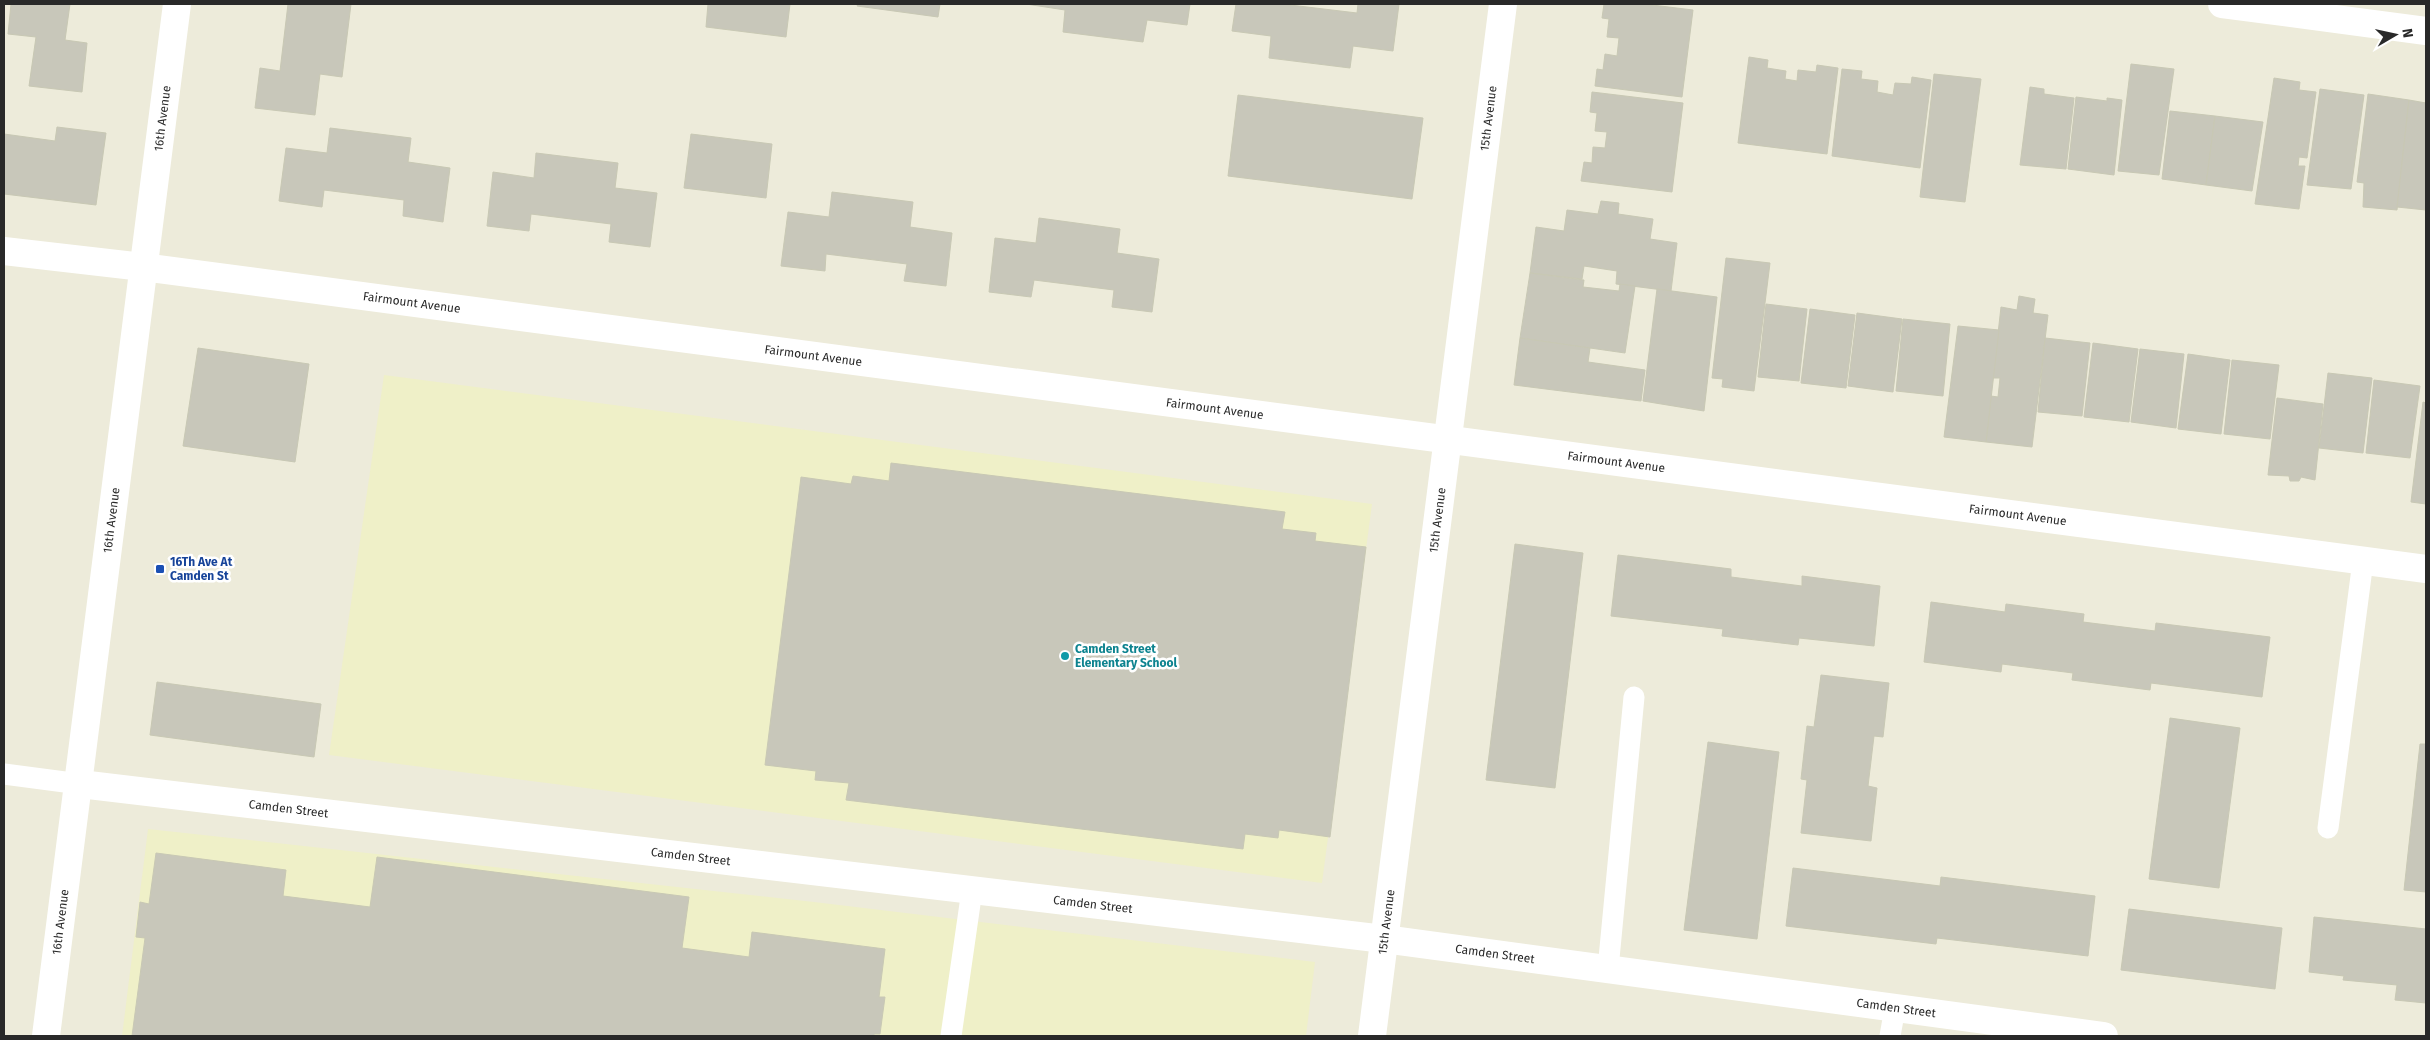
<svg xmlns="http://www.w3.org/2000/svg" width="2430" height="1040" viewBox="0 0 2430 1040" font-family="'Fira Sans',sans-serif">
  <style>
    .education { fill: #eff0c8 }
    .building { fill: #c8c7ba; stroke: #c8c8b4 }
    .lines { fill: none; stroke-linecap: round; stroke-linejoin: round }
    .service { stroke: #fff; stroke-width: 21 }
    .minor { stroke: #fff; stroke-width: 28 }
    .transit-dot { fill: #1a4fb4; stroke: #fff; stroke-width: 2 }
    .culture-dot { fill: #0f9aa8; stroke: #fff; stroke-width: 2 }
    .labels { text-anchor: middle; stroke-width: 5; stroke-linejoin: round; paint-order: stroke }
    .street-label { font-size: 12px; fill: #292929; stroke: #fff }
    .transit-label { font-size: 12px; font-weight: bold; fill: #164399; stroke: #fff; text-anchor: start }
    .culture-label { font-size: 12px; font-weight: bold; fill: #0d838f; stroke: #fff; text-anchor: start }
  </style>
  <rect width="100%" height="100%" fill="#edebda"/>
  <!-- education -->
  <g class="education">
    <polygon points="384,375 1372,504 1322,883 329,755"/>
    <polygon points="148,829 814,902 1315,962 1306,1036 122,1036"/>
  </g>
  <!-- building -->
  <g class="building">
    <polygon points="11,4 70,4 65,40 87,43 82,92 29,86 36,37 8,34"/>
    <polygon points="288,4 351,4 342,77 320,74 315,115 255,108 260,68 280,71"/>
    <polygon points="708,4 790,4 786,37 706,27"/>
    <polygon points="858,4 940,4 938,17 857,6"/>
    <polygon points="1026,4 1190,4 1187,25 1147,20 1143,42 1063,32 1065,10"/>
    <polygon points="1236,4 1282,4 1357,13 1358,4 1399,4 1393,51 1353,46 1350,68 1269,58 1271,36 1232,31"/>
    <polygon points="1604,4 1644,4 1693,10 1682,97 1595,86 1597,69 1603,70 1605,54 1617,56 1619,38 1607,37 1609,19 1602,18"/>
    <polygon points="1749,57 1768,60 1767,68 1786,71 1785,79 1797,81 1798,70 1816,72 1817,65 1838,68 1827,154 1738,143"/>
    <polygon points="2131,64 2174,69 2159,175 2118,171"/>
    <polygon points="1842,69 1862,71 1861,79 1878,81 1877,92 1893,95 1895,83 1911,84 1912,77 1931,80 1920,168 1832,156"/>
    <polygon points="1934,74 1981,79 1965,202 1920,197"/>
    <polygon points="2274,78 2300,82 2299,90 2316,92 2307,158 2299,157 2298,166 2305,166 2299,209 2255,204"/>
    <polygon points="2030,87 2044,89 2044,94 2074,98 2066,169 2020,165"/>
    <polygon points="2320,89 2364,95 2351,189 2307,185"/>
    <polygon points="1592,92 1683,103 1672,192 1581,181 1584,162 1592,163 1593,147 1605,148 1607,132 1595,131 1597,113 1590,112"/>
    <polygon points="2368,94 2409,100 2397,210 2363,207 2364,183 2357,182"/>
    <polygon points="1238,95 1423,118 1412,199 1228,176"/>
    <polygon points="2076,97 2107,101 2107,98 2122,100 2114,175 2068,169"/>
    <polygon points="2409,100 2426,103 2426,210 2397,207"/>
    <polygon points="2170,111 2215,116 2206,185 2162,179"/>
    <polygon points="2215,116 2263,122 2252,191 2206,185"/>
    <polygon points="57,127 106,133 96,205 4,194 4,134 55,141"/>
    <polygon points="330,128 411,138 408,162 450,168 443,222 403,216 404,200 324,190 322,207 279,201 286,148 327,153"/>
    <polygon points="691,134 772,144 766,198 684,188"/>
    <polygon points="536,153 618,163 615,188 657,193 650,247 609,242 611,224 531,214 529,231 487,226 493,172 534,178"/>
    <polygon points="832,192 913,202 910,227 952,233 946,286 904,281 907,264 826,254 825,271 781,266 788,212 829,217"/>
    <polygon points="1601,201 1619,203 1618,214 1653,219 1650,239 1677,243 1671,291 1616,284 1617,271 1584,266 1582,279 1530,273 1536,227 1564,231 1567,210 1598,214"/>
    <polygon points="1039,218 1120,229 1117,253 1159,259 1152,312 1112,307 1114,290 1034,280 1031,297 989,292 995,238 1036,243"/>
    <polygon points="1726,258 1770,263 1754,391 1722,387 1723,379 1712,378"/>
    <polygon points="1530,273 1584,280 1583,287 1619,291 1620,284 1635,286 1625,353 1520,338"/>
    <polygon points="1657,289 1717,297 1704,411 1643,401"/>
    <polygon points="2019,296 2035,299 2033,313 2048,315 2032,447 1986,442 1991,396 1998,397 2000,378 1993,378 2001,307 2017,310"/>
    <polygon points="1766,304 1807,309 1799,381 1758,377"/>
    <polygon points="1810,309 1855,315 1846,388 1801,383"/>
    <polygon points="1857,313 1902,319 1893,392 1848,386"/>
    <polygon points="1903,319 1950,324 1943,396 1896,391"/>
    <polygon points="1958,326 1999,330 1986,442 1944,437"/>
    <polygon points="1520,338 1590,348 1588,362 1645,370 1641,401 1514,385"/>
    <polygon points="2045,338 2090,343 2082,416 2038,412"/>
    <polygon points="2093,343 2138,349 2129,422 2084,417"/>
    <polygon points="198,348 309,364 295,462 183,446"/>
    <polygon points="2140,349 2184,354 2176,428 2131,422"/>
    <polygon points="2188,354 2230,360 2221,434 2178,429"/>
    <polygon points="2232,360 2279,365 2270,439 2224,434"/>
    <polygon points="2328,373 2372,378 2363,453 2319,448"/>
    <polygon points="2374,380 2420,386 2410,458 2366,453"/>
    <polygon points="2277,398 2323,404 2315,480 2301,477 2299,481 2290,481 2289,476 2268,475"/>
    <polygon points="2423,402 2426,403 2426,504 2411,502"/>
    <polygon points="891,463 1285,512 1282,529 1316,533 1315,541 1366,547 1330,837 1279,830 1278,838 1245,834 1243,849 846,800 849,783 815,780 816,771 765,765 801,477 851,484 853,476 889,481"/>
    <polygon points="1515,544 1583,553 1555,788 1486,780"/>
    <polygon points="1618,555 1731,569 1731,577 1802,586 1802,576 1880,586 1874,646 1799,638 1798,645 1722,636 1723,629 1611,616"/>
    <polygon points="1931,602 2005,612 2006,604 2084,614 2083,622 2155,631 2156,623 2270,637 2262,697 2151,683 2150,690 2072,680 2073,673 2002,664 2001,672 1924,662"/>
    <polygon points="1821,675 1889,683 1883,737 1874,736 1868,786 1877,788 1871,841 1801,833 1807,780 1801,779 1807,726 1814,727"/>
    <polygon points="157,682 321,704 314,757 150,735"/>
    <polygon points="2170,718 2240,728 2219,888 2149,879"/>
    <polygon points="1708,742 1779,752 1757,939 1684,930"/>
    <polygon points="2420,744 2426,744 2426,892 2404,890"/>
    <polygon points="156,853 286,870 283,896 370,907 377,857 689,897 682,948 749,957 752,932 885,949 879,997 885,997 880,1034 874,1034 874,1036 132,1036 145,938 136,937 140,902 149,904"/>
    <polygon points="1793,868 1940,886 1941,877 2095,896 2088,956 1937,938 1936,944 1786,926"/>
    <polygon points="2129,909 2282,928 2275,989 2121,970"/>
    <polygon points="2314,917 2426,929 2426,1003 2395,1000 2397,985 2343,980 2344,976 2309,972"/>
  </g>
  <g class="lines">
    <!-- service -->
    <g class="service">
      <polyline points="4,774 80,784"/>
      <polyline points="2328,828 2363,561"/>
      <polyline points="1608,969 1634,697"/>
      <polyline points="951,1036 972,890"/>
      <polyline points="1890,1036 1895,1008"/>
    </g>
    <!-- minor -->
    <g class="minor">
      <polyline points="2222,4 2426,31"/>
      <path id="s1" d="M4,251L143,267L2426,569"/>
      <path id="s2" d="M80,784L1384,939L2104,1036"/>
      <path id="s3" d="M46,1036L177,4"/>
      <path id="s4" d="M1372,1036L1503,4"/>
    </g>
  </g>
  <!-- markers -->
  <rect class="transit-dot" x="155" y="564" width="10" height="10" rx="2.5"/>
  <circle class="culture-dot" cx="1065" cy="656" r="5"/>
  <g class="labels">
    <!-- street labels -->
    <g class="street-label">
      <text dy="4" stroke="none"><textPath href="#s3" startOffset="925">16th Avenue</textPath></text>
      <text dy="4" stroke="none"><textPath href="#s4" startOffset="925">15th Avenue</textPath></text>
      <text dy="4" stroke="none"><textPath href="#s1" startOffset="411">Fairmount Avenue</textPath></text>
      <text dy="4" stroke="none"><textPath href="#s1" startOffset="816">Fairmount Avenue</textPath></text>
      <text dy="4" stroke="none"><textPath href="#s1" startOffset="1221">Fairmount Avenue</textPath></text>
      <text dy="4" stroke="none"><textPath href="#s1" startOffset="1626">Fairmount Avenue</textPath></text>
      <text dy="4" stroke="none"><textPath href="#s1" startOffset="2031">Fairmount Avenue</textPath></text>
      <text dy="4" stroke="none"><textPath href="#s3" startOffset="520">16th Avenue</textPath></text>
      <text dy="4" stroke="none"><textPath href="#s4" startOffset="520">15th Avenue</textPath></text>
      <text dy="4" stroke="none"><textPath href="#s2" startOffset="210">Camden Street</textPath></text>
      <text dy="4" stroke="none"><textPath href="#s2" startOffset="615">Camden Street</textPath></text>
      <text dy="4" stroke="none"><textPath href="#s2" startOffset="1020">Camden Street</textPath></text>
      <text dy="4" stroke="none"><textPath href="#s3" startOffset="115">16th Avenue</textPath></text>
      <text dy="4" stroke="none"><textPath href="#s4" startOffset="115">15th Avenue</textPath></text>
      <text dy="4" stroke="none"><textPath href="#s2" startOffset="1425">Camden Street</textPath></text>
      <text dy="4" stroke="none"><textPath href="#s2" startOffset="1830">Camden Street</textPath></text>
    </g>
    <!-- transit labels -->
    <g class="transit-label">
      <text x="170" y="566">16Th Ave At<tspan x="170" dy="14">Camden St</tspan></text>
    </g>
    <!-- culture labels -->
    <g class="culture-label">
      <text x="1075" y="653">Camden Street<tspan x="1075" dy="14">Elementary School</tspan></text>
    </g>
  </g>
  <!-- border -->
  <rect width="2430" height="1040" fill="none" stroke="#292929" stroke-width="10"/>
  <!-- north arrow -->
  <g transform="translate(2395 35) rotate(81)" stroke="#ffffff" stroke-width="4" paint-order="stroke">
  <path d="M0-4L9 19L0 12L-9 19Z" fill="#292929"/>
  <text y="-8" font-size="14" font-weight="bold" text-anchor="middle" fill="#292929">N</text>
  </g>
</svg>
